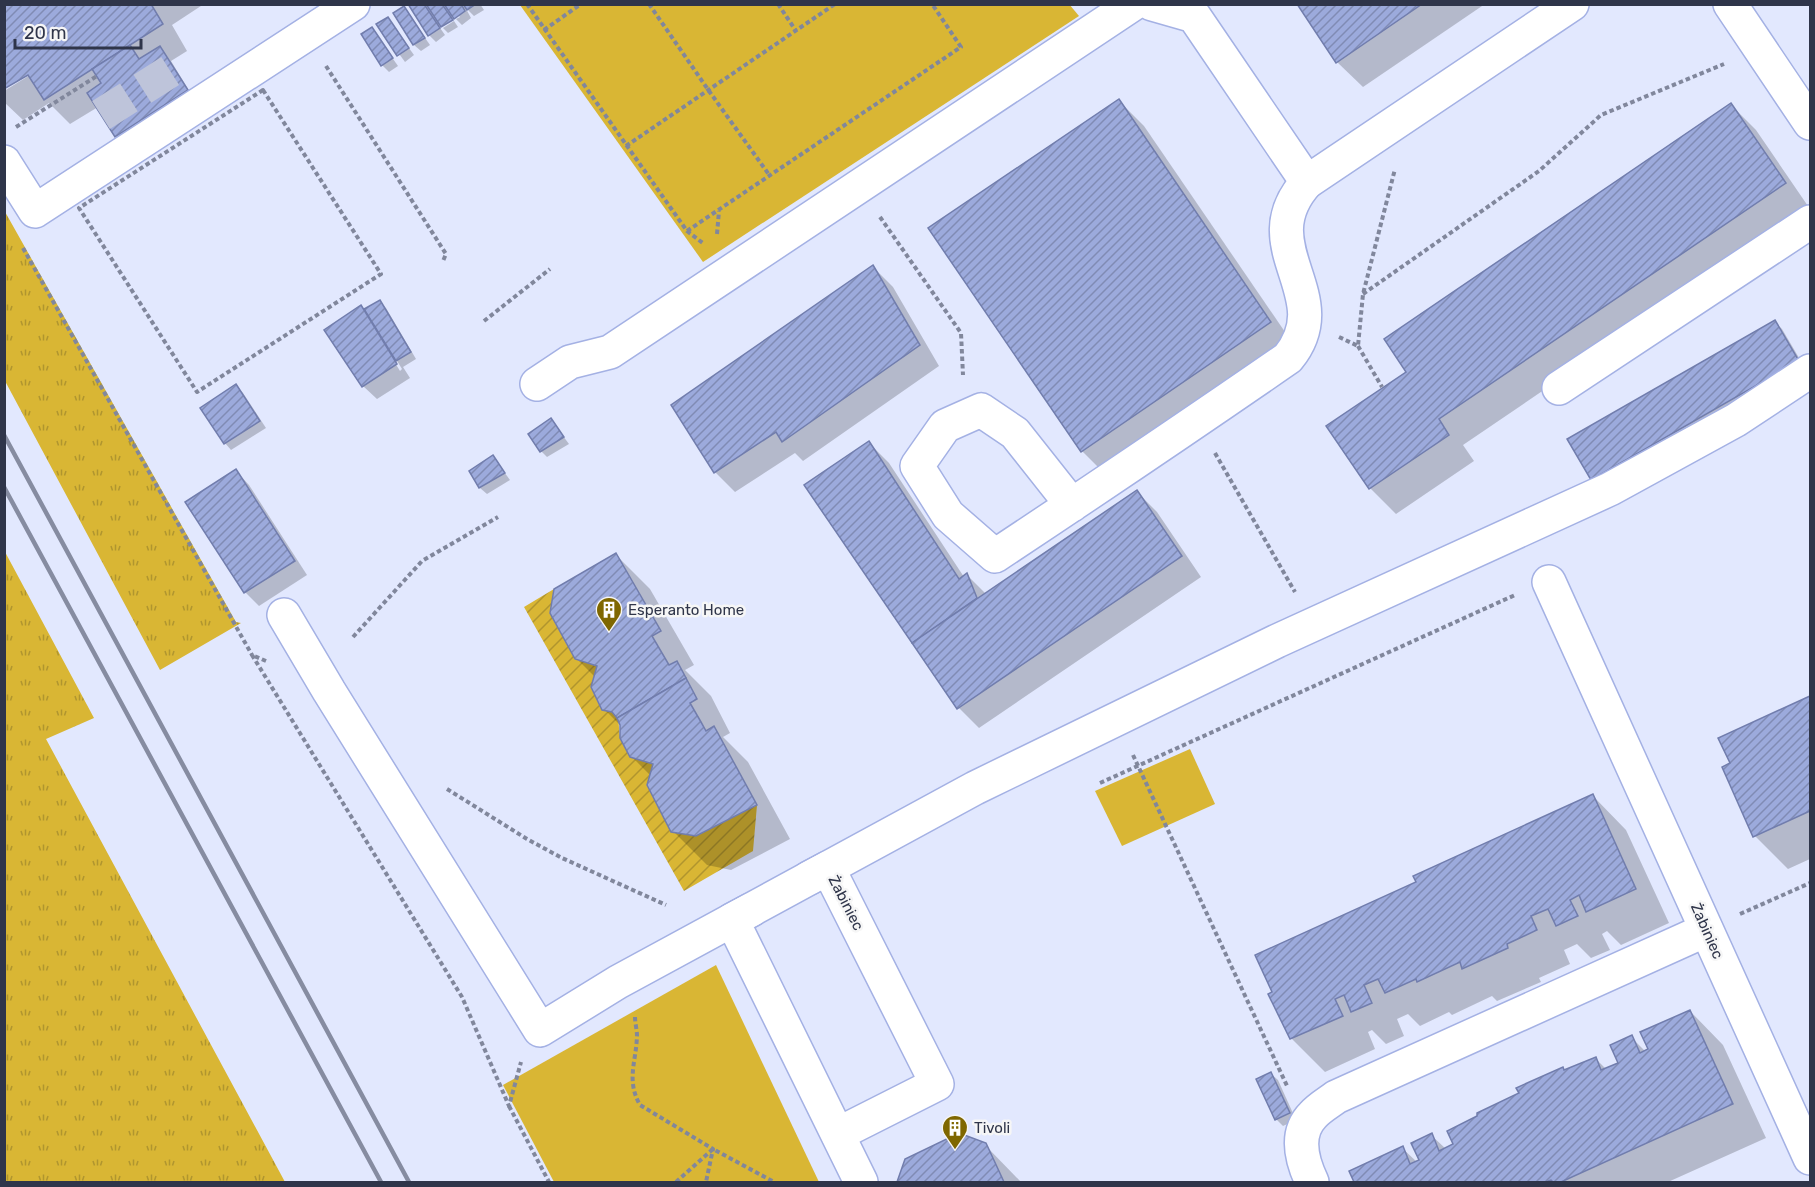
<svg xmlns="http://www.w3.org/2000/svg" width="1815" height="1187" viewBox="0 0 1815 1187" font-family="Rubik,sans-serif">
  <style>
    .grass { fill: url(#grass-tufts) }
    .park { fill: #d9b634 }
    .garden { fill: url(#garden-furrows) }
    .shadow { fill: #0003; fill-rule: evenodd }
    .building { fill: url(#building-hatch); stroke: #717dad; stroke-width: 1.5 }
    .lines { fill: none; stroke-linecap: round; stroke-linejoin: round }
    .minor-tunnel { stroke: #bec4da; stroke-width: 33; stroke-dasharray: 33 16; stroke-linecap: butt }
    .minor-casing { stroke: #a4b1e4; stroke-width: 36 }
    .path { stroke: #81879c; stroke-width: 4; stroke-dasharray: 4.5 3; stroke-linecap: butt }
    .minor { stroke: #fff; stroke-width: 33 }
    .rail { stroke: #868ca1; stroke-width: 4.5 }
    .labels { text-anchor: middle; stroke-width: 5; stroke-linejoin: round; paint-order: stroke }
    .poi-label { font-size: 15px; fill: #2f354a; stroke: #f6f6f6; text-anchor: start }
    .street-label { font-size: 15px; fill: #2f354a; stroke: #f6f6f6 }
  </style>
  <defs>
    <pattern id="grass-tufts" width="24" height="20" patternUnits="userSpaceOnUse" patternTransform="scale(1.5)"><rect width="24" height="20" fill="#d9b634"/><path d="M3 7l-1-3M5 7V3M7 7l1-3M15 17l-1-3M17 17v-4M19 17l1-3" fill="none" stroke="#b0952e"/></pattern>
    <pattern id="garden-furrows" width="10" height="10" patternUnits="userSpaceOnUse" patternTransform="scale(1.5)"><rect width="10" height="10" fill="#d9b634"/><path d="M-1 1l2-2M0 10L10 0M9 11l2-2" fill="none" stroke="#b0952e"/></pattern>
    <pattern id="building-hatch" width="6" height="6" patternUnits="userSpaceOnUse" patternTransform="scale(1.5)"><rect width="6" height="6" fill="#9caadc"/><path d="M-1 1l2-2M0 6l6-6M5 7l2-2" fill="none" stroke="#808bb4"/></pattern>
  </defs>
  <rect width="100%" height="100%" fill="#e2e8fe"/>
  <!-- grass -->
  <g class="grass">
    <polygon points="4,210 236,622 241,623 160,670 5,381"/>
    <polygon points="4,550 94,718 46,739 285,1182 5,1182"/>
  </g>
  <!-- park -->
  <g class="park">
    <polygon points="1069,4 1079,16 703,262 520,5"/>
    <polygon points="1190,749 1215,804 1122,846 1095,791"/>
    <polygon points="716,965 819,1182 554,1182 503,1085"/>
  </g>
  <!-- garden -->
  <path class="garden" d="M554,589L550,613L575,658L597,666L591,687L602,709C625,714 616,724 621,739C623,745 627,751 630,757L653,764L671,831L696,836L757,805L753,851L684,891L524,607Z"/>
  <!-- shadow -->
  <g class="shadow">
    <polygon points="4,4 204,4 172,25 187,51 171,61 193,97 123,142 116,136 98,107 70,124 49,103 23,120 4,102 4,91 35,72"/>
    <polygon points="409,4 480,4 484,10 474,16 465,7 471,18 462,25 456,19 460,17 458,15 452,15 452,18 441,25 438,25 445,35 436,42 429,35"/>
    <polygon points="1299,4 1485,4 1363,87 1337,62"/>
    <polygon points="404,8 430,45 421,51 414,45 395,14"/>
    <polygon points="388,19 414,55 405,62 378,25"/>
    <polygon points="454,21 458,27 448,33 443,28"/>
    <polygon points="372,29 398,66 389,72 382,65 363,35"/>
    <polygon points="1119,101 1144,126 1296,348 1107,476 1082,451"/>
    <polygon points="1731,105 1756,130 1810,209 1463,445 1474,461 1396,514 1370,488 1408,372"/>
    <polygon points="873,267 893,287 939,366 803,461 795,453 735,492 715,472"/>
    <path d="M379,302L386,308L416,359L403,367L410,378L377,399L363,386L361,307L365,311ZM372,320L402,369L400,371L370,322Z"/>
    <polygon points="1775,322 1782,329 1805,368 1599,486 1569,440"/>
    <polygon points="236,386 243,393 266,428 231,450 225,443"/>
    <polygon points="551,420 569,444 547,457 541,451"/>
    <polygon points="869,443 889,463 964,577 967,575 986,594 1137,492 1157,512 1201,577 979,728 959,708 806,486"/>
    <polygon points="493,457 510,480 487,494 480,488 471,471"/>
    <polygon points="236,471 249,485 307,575 259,606 245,592 188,502"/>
    <polygon points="616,555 650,589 694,665 685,670 711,696 730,733 723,737 748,762 790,839 731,870 707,865 673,831 651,776 631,756 622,727 604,709 595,677 576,658"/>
    <polygon points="1810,698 1810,859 1788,869 1755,836 1732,764 1720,739"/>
    <polygon points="1593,796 1626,830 1669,923 1621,945 1607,931 1602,934 1610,950 1591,958 1577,944 1564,950 1570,964 1539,978 1541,982 1497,1001 1492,996 1452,1015 1449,1012 1420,1026 1408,1014 1397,1019 1404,1036 1386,1044 1372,1030 1368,1032 1375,1049 1325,1072 1291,1038 1418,882"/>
    <polygon points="1690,1011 1723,1045 1766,1138 1668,1182 1356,1182 1351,1172 1402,1148 1417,1162 1421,1160 1431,1135 1446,1149 1565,1072 1595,1058 1607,1070 1620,1064 1631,1037 1646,1052"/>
    <polygon points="1271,1074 1278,1080 1296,1120 1283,1126 1276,1119"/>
    <polygon points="985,1145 1021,1182 899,1182 906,1160"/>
  </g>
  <!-- building -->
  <g class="building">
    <polygon points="4,4 151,4 163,24 44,100 28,75 4,89"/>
    <polygon points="408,4 424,4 440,28 428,36"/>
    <polygon points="426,4 442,4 453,20 441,27"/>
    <polygon points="444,4 461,4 465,11 454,19"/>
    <polygon points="463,4 476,4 467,10"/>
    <polygon points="1297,4 1422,4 1336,63"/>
    <polygon points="404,6 425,38 413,45 393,13"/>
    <polygon points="388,17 409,48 397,56 376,24"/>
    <polygon points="372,27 393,58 381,66 361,34"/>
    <polygon points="130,45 139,59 160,46 188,90 115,137 87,93 101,83 92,69"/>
    <polygon points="1119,99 1271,322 1081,452 928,228"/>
    <polygon points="1731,103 1786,183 1439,419 1449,435 1369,489 1326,426 1406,372 1384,339"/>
    <polygon points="873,265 920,345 782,442 776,432 714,473 671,405"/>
    <polygon points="380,300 411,352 396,361 364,309"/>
    <polygon points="361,305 397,364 362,387 324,330"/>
    <polygon points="1775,320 1799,361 1591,480 1567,439"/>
    <polygon points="236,384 260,421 224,444 200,408"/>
    <polygon points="551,418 564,437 540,452 528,434"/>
    <polygon points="869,441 959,579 967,573 977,598 912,643 804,485"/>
    <polygon points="493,455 505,473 479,488 469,471"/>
    <polygon points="236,469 295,561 244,593 185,502"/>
    <polygon points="1137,490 1182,556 957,709 912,643"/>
    <polygon points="616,553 661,631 652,636 669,665 677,661 686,678 617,718 612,712 602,710 591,687 597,666 575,659 550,613 554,589"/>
    <polygon points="686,678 697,699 690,703 701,722 706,731 714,726 757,805 696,836 671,832 647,785 653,764 630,757 620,738 620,725 617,718"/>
    <polygon points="1810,696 1810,811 1753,837 1722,767 1730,763 1718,738"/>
    <polygon points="1593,794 1636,889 1586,912 1579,895 1570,900 1578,916 1556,926 1548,909 1531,916 1537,930 1507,944 1508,948 1462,969 1460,962 1417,982 1416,979 1385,993 1378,979 1364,985 1372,1003 1351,1012 1344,995 1335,999 1343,1016 1290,1039 1268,994 1272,992 1255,955 1416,882 1413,876"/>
    <polygon points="1690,1010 1733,1104 1561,1182 1553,1182 1551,1180 1545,1182 1354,1182 1349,1171 1403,1146 1410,1164 1419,1160 1411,1143 1432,1133 1439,1151 1453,1144 1447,1131 1477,1116 1477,1113 1519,1093 1516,1088 1563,1067 1564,1070 1596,1057 1601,1070 1618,1063 1610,1045 1632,1035 1640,1053 1648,1049 1640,1032"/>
    <polygon points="1271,1072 1290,1113 1275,1120 1256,1079"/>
    <polygon points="959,1133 986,1143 1004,1182 897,1182 905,1159"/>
  </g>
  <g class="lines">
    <!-- minor-tunnel -->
    <polyline class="minor-tunnel" points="101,115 175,68"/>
    <defs>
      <g id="minor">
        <polyline points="1152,4 1194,16 1307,182"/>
        <polyline points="1730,4 1810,123"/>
        <polyline points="4,162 35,211 353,4"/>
        <polyline points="537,384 570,362 610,352 1133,4"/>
        <polyline points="1559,388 1810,222"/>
        <path d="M1072,505L1015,433L981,410L945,426L917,466L948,515L995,556C1093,491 1191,425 1288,358C1340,295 1248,247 1307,182L1572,4"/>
        <polyline points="1549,582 1810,1158"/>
        <polyline points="284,615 329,691 540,1030 618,982 975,788 1277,641 1610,489 1736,420 1810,371"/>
        <polyline points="809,878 828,868 937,1084 838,1134"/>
        <polyline points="751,910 732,920 861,1182"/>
        <path d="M1312,1182C1302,1161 1294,1134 1313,1115C1319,1108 1328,1103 1336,1097L1706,930"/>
      </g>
    </defs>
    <!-- minor casing -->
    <use href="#minor" class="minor-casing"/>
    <!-- path -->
    <g class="path">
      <polyline points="527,4 687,231 704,244"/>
      <polyline points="649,4 709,91 770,176"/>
      <polyline points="778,4 796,31"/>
      <polyline points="544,30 581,4"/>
      <polyline points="326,66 446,254 443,261"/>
      <polygon points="263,90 381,274 197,392 79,208"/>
      <polyline points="16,127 97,76"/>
      <polyline points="626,146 835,4"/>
      <polyline points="880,217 961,333 963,375"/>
      <polyline points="687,231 961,47 932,4"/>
      <polyline points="717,234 719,211"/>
      <polyline points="23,248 252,655"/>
      <polyline points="1363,294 1539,171 1601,115 1724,64"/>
      <polyline points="484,321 550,269"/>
      <polyline points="1339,337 1358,346 1363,294 1395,169"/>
      <polyline points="1358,346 1382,387"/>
      <polyline points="1215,453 1295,592"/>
      <polyline points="353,637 422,561 498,517"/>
      <polyline points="266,661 252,655 462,997 509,1106 521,1062"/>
      <polyline points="1133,755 1288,1088"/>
      <polyline points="1100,783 1515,595"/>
      <polyline points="447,789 527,839 562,858 666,905"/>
      <polyline points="1740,914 1810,883"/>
      <path d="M635,1017C635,1023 637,1030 637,1036C636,1063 626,1080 640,1105L713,1149L706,1182"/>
      <polyline points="509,1106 549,1182"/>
      <polyline points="676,1182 713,1149 774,1182"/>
    </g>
    <!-- minor -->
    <use href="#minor" class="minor"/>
    <!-- rail -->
    <g class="rail">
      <polyline points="4,435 409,1182"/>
      <polyline points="4,487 381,1182"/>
    </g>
  </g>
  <!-- icons -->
  <defs>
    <symbol id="building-pin" viewBox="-11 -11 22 30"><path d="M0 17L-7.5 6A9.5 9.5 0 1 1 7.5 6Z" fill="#7f6700" stroke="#f6f6f6"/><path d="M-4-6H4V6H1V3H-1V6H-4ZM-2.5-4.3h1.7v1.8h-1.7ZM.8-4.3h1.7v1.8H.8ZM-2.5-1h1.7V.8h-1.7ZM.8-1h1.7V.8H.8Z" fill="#fff"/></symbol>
  </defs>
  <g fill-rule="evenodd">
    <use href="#building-pin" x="594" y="595" width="30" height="40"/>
    <use href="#building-pin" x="940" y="1113" width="30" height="40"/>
  </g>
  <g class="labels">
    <!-- poi labels -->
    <g class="poi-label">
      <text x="628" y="615">Esperanto Home</text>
      <text x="974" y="1133">Tivoli</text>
    </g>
    <!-- street labels -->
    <g class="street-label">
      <text transform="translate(846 903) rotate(63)" y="5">Żabiniec</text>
      <text transform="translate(1707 931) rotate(66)" y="5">Żabiniec</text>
    </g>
  </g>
  <!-- border -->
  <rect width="1815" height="1187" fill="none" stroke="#2f354a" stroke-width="12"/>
  <!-- scale -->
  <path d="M15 39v9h126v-9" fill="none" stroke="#2f354a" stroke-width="3"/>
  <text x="24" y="39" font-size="18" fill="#2f354a" stroke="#f6f6f6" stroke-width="4.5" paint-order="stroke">20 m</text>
</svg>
